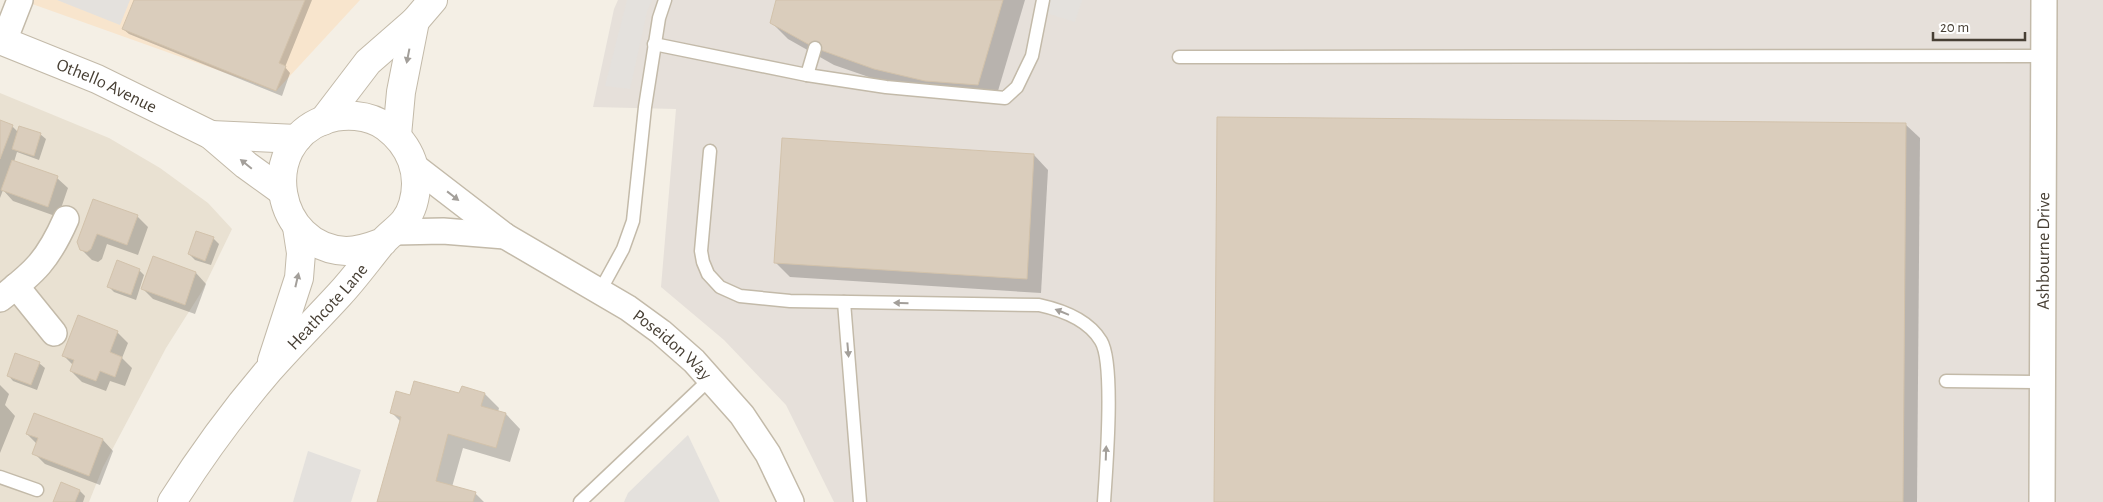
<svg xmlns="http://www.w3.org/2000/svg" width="2103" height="502" viewBox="0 0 2103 502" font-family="'Alegreya Sans',sans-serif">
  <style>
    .residential { fill: #e9e1d2 }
    .commercial { fill: #f8e5cd }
    .industrial { fill: #e6e0da }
    .parking { fill: #e4e1dd }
    .shadow { fill: #0003 }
    .building { fill: #dacdbc; stroke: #d2c2ab }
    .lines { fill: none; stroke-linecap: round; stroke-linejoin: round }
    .service-casing { stroke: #c3baa9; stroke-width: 15 }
    .minor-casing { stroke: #c3baa9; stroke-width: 28 }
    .tertiary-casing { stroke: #c3baa9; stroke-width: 30 }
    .service { stroke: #fff; stroke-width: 12 }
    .minor { stroke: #fff; stroke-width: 25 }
    .tertiary { stroke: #fff; stroke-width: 28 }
    .oneway { fill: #a39f9a }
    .labels { text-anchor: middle; stroke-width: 4.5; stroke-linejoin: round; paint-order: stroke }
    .street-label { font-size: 18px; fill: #473f34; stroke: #fff }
  </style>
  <rect width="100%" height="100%" fill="#f4efe5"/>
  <!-- residential -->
  <polygon class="residential" points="0,93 109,138 160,168 208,203 232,229 202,291 166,348 103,467 89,502 0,502"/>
  <!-- commercial -->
  <polygon class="commercial" points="21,0 360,0 276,91"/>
  <!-- industrial -->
  <polygon class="industrial" points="618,0 2103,0 2103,502 834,502 786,405 724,340 661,287 676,109 593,107 614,9"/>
  <!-- parking -->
  <g class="parking">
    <polygon points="57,0 130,0 120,25"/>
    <polygon points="627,0 652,0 647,12 630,89 605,86"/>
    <polygon points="1043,0 1082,0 1075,22 1040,11"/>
    <polygon points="688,435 720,502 624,502 628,493"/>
    <polygon points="308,451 361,470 351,502 293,502"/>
  </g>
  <!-- shadow -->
  <g class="shadow">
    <polygon points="135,0 312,0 285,67 290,73 282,96 129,34 123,29"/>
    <polygon points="777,0 1025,0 995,101 892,85 834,65 788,39 771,22"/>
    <polygon points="0,121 12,126 18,132 40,134 46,139 39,160 17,152 14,162 57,178 68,188 58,217 13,201 3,190 0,198"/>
    <polygon points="1905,124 1920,138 1917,502 1215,502"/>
    <polygon points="1034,155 1048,170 1041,293 790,277 775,262"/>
    <polygon points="137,216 148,227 138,255 107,244 102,259 98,262 92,260 81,249 79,242"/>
    <polygon points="213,238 219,244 211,265 195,260 189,254"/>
    <polygon points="139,270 144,275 136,300 114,292 108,286"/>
    <polygon points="196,273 206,284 195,314 153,299 142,288"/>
    <polygon points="117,332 128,343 122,358 132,368 125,386 110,381 106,391 82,382 71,371 73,365 64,356"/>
    <polygon points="39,363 45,368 37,390 13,381 8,375"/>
    <polygon points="0,385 9,394 5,405 15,416 0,453"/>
    <polygon points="485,394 499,408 498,412 506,414 520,429 510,462 463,448 452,487 475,493 484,502 379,502 401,422 392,413 411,397"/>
    <polygon points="35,414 103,440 113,451 100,485 45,464 34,453 37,444 27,434"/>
    <polygon points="62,483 80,491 85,496 83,502 54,502"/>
  </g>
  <!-- building -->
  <g class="building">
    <polygon points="134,0 305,0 279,63 286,66 276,91 122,29"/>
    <polygon points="776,0 1003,0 978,85 925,81 874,69 815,48 770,23"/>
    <polygon points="1217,117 1906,123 1903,502 1214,502"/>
    <polygon points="0,120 13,125 0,159"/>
    <polygon points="19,126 41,133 34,156 12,149"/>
    <polygon points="782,138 1034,154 1027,279 774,263"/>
    <polygon points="12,160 58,176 48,207 1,190"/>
    <polygon points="93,199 138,215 127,245 97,234 91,249 87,252 80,250 77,242"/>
    <polygon points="196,231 214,237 205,261 188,254"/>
    <polygon points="153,256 196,272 185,305 141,289"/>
    <polygon points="117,260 140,269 131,295 107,287"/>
    <polygon points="78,315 118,331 110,352 122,357 115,377 100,371 96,381 70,371 74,360 62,356"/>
    <polygon points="15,353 40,362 31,385 7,376"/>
    <polygon points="414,381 459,393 462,386 485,393 481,406 506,413 496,448 448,434 436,481 476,492 473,502 377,502 401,417 390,413 396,391 410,395"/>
    <polygon points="34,413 103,439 89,476 32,454 38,438 26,434"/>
    <polygon points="61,482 80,490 75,502 53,502"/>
  </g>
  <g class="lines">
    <defs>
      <g id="service">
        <polyline points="654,44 807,75 886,87 1005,98 1017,87 1032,56 1043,0"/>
        <polyline points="1179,57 2043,56"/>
        <polyline points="807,75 815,48"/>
        <path d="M710,151L701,251L703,262L708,274L720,287L740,296L790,301L1039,305C1062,310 1088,319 1101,341C1115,364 1106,470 1104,502"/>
        <polyline points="600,291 623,249 633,221 645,107 659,18 665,0"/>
        <polyline points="844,302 860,502"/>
        <polyline points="1946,381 2042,382"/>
        <polyline points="0,477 37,490"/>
        <polyline points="580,502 711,378"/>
      </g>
      <g id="minor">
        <polyline points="4,41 20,0"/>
        <path id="s1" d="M414,166L505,236L628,308L661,332L694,361L742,415L768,454L791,502"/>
        <polyline points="396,232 443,231 505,236"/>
        <polyline points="16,286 54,333"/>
        <path d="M0,299C35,272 48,260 66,219"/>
        <path id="s2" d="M2042,502L2044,0"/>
      </g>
      <g id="tertiary">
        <path id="s3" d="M0,40L97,79L211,135L246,165L282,191"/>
        <polyline points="323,121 368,62 415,21 433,0"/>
        <polyline points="211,135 297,139"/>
        <polyline points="397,135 401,92 415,21"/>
        <polyline points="272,361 299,278 301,253 297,227"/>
        <path id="s4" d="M172,502C201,456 233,412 269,370C292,344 316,320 339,295C354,279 367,261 380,245C393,229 406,227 413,204C422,173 410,145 386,127C369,114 343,113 324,120C257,145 275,248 346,251C359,251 370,247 383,242"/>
      </g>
    </defs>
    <!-- service casing -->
    <use href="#service" class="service-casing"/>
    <!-- minor casing -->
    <use href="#minor" class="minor-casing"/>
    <!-- tertiary casing -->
    <use href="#tertiary" class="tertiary-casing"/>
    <!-- service -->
    <use href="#service" class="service"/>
    <!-- minor -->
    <use href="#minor" class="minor"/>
    <!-- tertiary -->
    <use href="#tertiary" class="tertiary"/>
  </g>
  <!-- one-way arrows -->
  <defs><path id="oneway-solid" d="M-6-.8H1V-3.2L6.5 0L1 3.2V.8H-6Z" transform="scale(1.25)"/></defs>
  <g class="oneway">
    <use href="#oneway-solid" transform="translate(408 56) rotate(101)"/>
    <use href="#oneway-solid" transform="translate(246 164) rotate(-141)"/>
    <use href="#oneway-solid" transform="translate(453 196) rotate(38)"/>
    <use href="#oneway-solid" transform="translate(297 280) rotate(-77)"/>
    <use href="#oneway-solid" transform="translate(901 303) rotate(-179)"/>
    <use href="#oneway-solid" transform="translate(1062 312) rotate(-158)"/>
    <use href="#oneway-solid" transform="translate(848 350) rotate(85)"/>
    <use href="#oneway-solid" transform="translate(1106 453) rotate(-88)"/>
  </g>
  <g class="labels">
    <!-- street labels -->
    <g class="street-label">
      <text dy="6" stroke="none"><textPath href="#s3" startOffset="116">Othello Avenue</textPath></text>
      <text dy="6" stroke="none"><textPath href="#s2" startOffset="251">Ashbourne Drive</textPath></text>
      <text dy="6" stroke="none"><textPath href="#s4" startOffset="250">Heathcote Lane</textPath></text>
      <text dy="6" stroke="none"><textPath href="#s1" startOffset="315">Poseidon Way</textPath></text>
    </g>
  </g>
  <!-- scale -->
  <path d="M1933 32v8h92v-8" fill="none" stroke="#473f34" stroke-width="2.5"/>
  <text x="1940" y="32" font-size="15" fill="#473f34" stroke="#ffffff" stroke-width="4" paint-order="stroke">20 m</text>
</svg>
